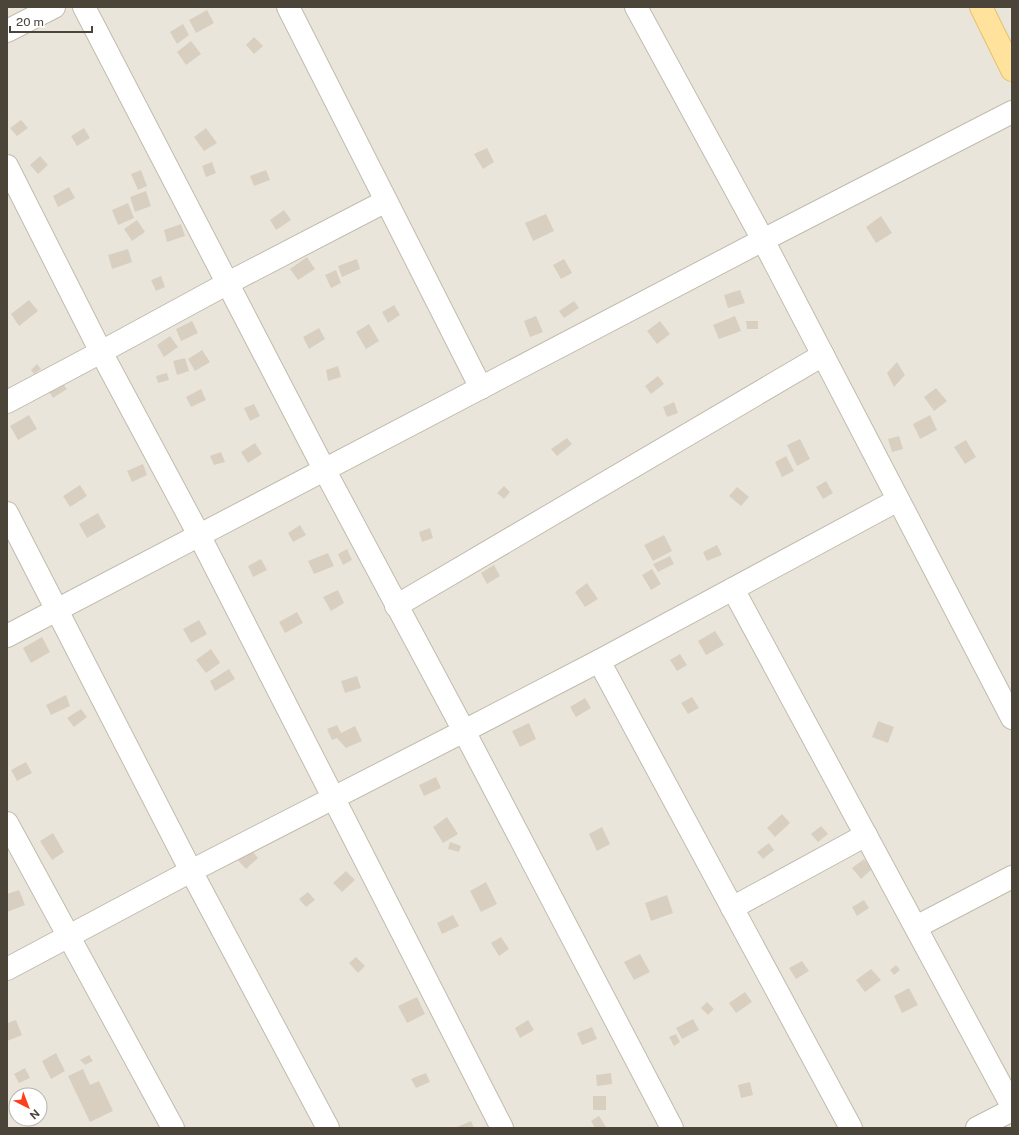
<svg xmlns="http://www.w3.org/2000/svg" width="1019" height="1135" viewBox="0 0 1019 1135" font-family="'Public Sans',sans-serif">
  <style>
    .residential { fill: #eae5da; fill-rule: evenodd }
    .building { fill: #d8cfc1 }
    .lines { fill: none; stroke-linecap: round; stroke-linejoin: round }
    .minor-casing { stroke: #c2bbae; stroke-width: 24 }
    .major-casing { stroke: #e6c16a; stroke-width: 24 }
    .minor { stroke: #fff; stroke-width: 22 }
    .major { stroke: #ffe39c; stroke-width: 22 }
  </style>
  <rect width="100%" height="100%" fill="#f6f3ec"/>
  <!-- residential -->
  <path class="residential" d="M7,7H1012V1128H7ZM16,1095H40V1119H16Z"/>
  <!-- building -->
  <g class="building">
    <polygon points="207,10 214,23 196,33 189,20"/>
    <polygon points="183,24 189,35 177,44 170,32"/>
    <polygon points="254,37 263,46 254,54 246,45"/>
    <polygon points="191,41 201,54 186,65 177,52"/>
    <polygon points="21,120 28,128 17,136 10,128"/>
    <polygon points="84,128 90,138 77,146 71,136"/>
    <polygon points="206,128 217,143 204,151 194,137"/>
    <polygon points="487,148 494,162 483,169 474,154"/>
    <polygon points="40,156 48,165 38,174 30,165"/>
    <polygon points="212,162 216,173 206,177 202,166"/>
    <polygon points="141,170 147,186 138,190 131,174"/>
    <polygon points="266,170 270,180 254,186 250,176"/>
    <polygon points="69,187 75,198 58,207 53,196"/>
    <polygon points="146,191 151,206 135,212 130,197"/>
    <polygon points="128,203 134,218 118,225 112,210"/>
    <polygon points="284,210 291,220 276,230 270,220"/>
    <polygon points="546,214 554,231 533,241 525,223"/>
    <polygon points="881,216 892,233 876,243 866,227"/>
    <polygon points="137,220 145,232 132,241 124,229"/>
    <polygon points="181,224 185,236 167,242 164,230"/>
    <polygon points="128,249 132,262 112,269 108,255"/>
    <polygon points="307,257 315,269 298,280 290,269"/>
    <polygon points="357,259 360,269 342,277 338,266"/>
    <polygon points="564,259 572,273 561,279 553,265"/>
    <polygon points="336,270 341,283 331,288 325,275"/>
    <polygon points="161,276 165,287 156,291 151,280"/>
    <polygon points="740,290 745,303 728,308 724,295"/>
    <polygon points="29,300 38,311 19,326 11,314"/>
    <polygon points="574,301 579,308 564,318 559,311"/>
    <polygon points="394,305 400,315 388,323 382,312"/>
    <polygon points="536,316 543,332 530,337 524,321"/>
    <polygon points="735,316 741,331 719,339 713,325"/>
    <polygon points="192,321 198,333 181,341 176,329"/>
    <polygon points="660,321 670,334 657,344 647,331"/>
    <polygon points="746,321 758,321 758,329 747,329"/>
    <polygon points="369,324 379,341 366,349 356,332"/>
    <polygon points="319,328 325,339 309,349 303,337"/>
    <polygon points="170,336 178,347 164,357 157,345"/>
    <polygon points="202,350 210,362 195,371 188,359"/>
    <polygon points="185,358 189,371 177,375 173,361"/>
    <polygon points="897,362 905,375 894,387 887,373"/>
    <polygon points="37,364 41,369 34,374 31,370"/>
    <polygon points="338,366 341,377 328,381 326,370"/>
    <polygon points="167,373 169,380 158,383 156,376"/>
    <polygon points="658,376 664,384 651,394 645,386"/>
    <polygon points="59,378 67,389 53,398 46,387"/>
    <polygon points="936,388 947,401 934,411 924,397"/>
    <polygon points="201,389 206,400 191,407 186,397"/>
    <polygon points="674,402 678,413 667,417 663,407"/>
    <polygon points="254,404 260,416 250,421 244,408"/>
    <polygon points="29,415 37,429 18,440 10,426"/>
    <polygon points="930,415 937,430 920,439 913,424"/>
    <polygon points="899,436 903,449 892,452 888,439"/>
    <polygon points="567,438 572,444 557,456 551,449"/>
    <polygon points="800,439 810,459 797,466 787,445"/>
    <polygon points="966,440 976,457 965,464 954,447"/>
    <polygon points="255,443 262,454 248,463 241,452"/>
    <polygon points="221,452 225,462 214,465 210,456"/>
    <polygon points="786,456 794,471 782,477 775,462"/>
    <polygon points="143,464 147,475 132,482 127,471"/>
    <polygon points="826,481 833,493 823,499 816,487"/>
    <polygon points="80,485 87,496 70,507 63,496"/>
    <polygon points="504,486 510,492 504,499 497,493"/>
    <polygon points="737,487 749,497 741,506 729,496"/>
    <polygon points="98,513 106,527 87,538 79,524"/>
    <polygon points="300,525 306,535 293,542 288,533"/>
    <polygon points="430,528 433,538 422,542 419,532"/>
    <polygon points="664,535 672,551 653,561 644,545"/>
    <polygon points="717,545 722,555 707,561 703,552"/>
    <polygon points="347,549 352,560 343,565 338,554"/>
    <polygon points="328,553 334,566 314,574 308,561"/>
    <polygon points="670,556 674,564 658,572 653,564"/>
    <polygon points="261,559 267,570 253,577 248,566"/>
    <polygon points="494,565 500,576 487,584 481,573"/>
    <polygon points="652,569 661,584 651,590 642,575"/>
    <polygon points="587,583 598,599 585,607 575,592"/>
    <polygon points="338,590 344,603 331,611 323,597"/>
    <polygon points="297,612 303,623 285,633 279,622"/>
    <polygon points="199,620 207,634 191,643 183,629"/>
    <polygon points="715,631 724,645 706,655 698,641"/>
    <polygon points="42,637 50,652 31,663 23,648"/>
    <polygon points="211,649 220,663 206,673 196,660"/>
    <polygon points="680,654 687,665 677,671 670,660"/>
    <polygon points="229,669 235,679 215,691 210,681"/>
    <polygon points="357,676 361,688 345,693 341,681"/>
    <polygon points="66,695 70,706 51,715 46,705"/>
    <polygon points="692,697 699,708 688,714 681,703"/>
    <polygon points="585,698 591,708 576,717 570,707"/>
    <polygon points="81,709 87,717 74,727 67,718"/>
    <polygon points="878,721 894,727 888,743 872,737"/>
    <polygon points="529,723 536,739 520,747 512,731"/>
    <polygon points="337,725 341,733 355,726 362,741 346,748 337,738 332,740 327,729"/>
    <polygon points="26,762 32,773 17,781 11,770"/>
    <polygon points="436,777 441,788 424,796 419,785"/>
    <polygon points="782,814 790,823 775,837 767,828"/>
    <polygon points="447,817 458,834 443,843 433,827"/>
    <polygon points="821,826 828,834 818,842 811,834"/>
    <polygon points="602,827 610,844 597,851 589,834"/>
    <polygon points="53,833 64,852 52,860 40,841"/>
    <polygon points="450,842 461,846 459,852 448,849"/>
    <polygon points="246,843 258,858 246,869 233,855"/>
    <polygon points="769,843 774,850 763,859 757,852"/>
    <polygon points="864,859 872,869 861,879 852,868"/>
    <polygon points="346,871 355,880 342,892 333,883"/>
    <polygon points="486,882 497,904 481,912 470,891"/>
    <polygon points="19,890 25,905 7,912 7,894"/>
    <polygon points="308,892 315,900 306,907 299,899"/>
    <polygon points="667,895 673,913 651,921 645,903"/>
    <polygon points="864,900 869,908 857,916 852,907"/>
    <polygon points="453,915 459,926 442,934 437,923"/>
    <polygon points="501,937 509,949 499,956 491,943"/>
    <polygon points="640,954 650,972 634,980 624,962"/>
    <polygon points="356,957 365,966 358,973 349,963"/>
    <polygon points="802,961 809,971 796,979 789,968"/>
    <polygon points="896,965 900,970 894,975 890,970"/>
    <polygon points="871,969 881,980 865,992 856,980"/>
    <polygon points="909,988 918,1005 902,1013 894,996"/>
    <polygon points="745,992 752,1002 736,1013 729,1003"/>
    <polygon points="417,997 425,1014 407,1023 398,1006"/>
    <polygon points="707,1002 714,1009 708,1015 701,1008"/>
    <polygon points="693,1019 699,1030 682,1039 676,1028"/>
    <polygon points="16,1020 22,1035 7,1041 7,1023"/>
    <polygon points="528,1020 534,1030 520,1038 515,1028"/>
    <polygon points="592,1027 597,1039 582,1045 577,1033"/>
    <polygon points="676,1034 680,1042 674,1046 669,1037"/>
    <polygon points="56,1053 65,1071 51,1079 42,1061"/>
    <polygon points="89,1055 93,1061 85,1065 80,1060"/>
    <polygon points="25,1068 30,1078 19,1083 14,1074"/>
    <polygon points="83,1069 90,1085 99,1081 113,1111 90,1122 68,1076"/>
    <polygon points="426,1073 430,1082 416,1088 411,1079"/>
    <polygon points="611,1073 612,1084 597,1086 596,1075"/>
    <polygon points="750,1082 753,1095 741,1098 738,1085"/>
    <rect x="593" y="1096" width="13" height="14"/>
    <polygon points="599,1116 606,1127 603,1128 595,1128 591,1121"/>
    <polygon points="471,1121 474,1128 455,1128"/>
  </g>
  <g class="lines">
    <defs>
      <g id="minor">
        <polyline points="84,7 324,469 464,731 672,1128"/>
        <polyline points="288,7 481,388"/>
        <polyline points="636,7 763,240 1012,718"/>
        <polyline points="7,31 54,7"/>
        <polyline points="7,166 101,352 199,535 333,797 502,1128"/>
        <polyline points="7,402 101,352 228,283 386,201"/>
        <polyline points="7,513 191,871 328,1128"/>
        <polyline points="733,589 1012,1106"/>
        <polyline points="396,606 823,355"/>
        <polyline points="7,636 763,240 1012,112"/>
        <polyline points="599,661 851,1128"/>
        <polyline points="7,823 173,1128"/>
        <polyline points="732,908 866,835"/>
        <polyline points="916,927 1012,877"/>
        <polyline points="7,969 191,871 464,731 599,661 898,500"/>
        <polyline points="977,1128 1012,1110"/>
      </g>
      <polyline id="major" points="981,7 1012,70"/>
    </defs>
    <!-- minor casing -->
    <use href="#minor" class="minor-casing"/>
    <!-- major casing -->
    <use href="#major" class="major-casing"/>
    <!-- minor -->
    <use href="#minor" class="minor"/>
    <!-- major -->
    <use href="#major" class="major"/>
  </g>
  <!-- border -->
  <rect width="1019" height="1135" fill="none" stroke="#4b4439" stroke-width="16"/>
  <!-- north arrow -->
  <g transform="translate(28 1107) rotate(138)"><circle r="19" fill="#ffffff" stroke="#b7b4b0"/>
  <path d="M0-3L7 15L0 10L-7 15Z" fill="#fc3f1d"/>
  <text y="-6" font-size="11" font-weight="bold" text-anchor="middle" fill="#4b4439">N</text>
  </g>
  <!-- scale -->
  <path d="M10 26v6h82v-6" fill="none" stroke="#4b4439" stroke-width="2"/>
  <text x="16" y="26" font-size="12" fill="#4b4439" stroke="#ffffff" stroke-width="3" paint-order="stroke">20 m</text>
</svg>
